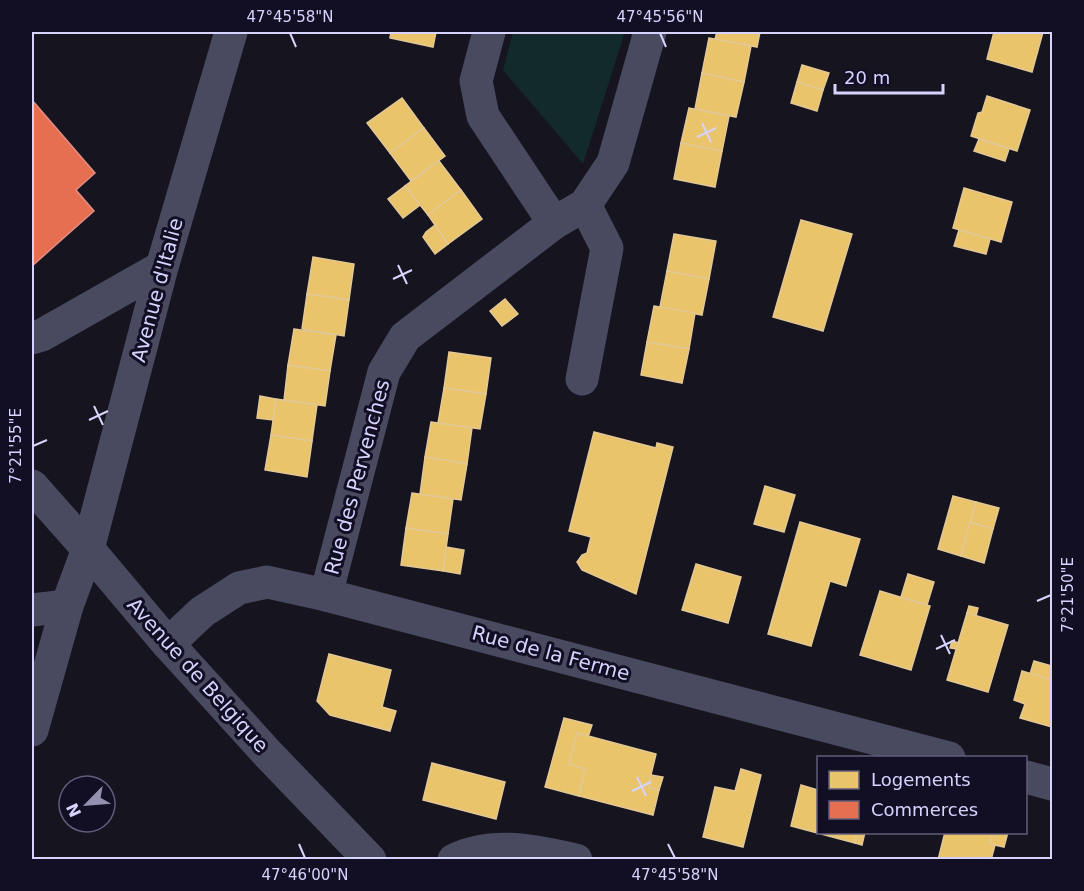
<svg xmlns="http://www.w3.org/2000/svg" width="1084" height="891" viewBox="0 0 1084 891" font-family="'DejaVu Sans',sans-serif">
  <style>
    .green { fill: #132a2a }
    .homes { fill: #e9c46a; stroke: #e3c896; stroke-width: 1.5 }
    .shops { fill: #e76f51; stroke: #e28d85; stroke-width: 1.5 }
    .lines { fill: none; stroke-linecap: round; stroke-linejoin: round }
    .minor { stroke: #494960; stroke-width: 33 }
    .ticks { fill: none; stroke: #d6d3fe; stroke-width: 2 }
    .labels { text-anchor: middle; stroke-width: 6; stroke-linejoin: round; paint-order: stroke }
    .street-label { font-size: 20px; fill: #d6d3fe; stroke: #120f24 }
    .neatline { fill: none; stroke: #d6d3fe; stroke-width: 2 }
    .ticks-label { font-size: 15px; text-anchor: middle; fill: #d6d3fe }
  </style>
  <rect width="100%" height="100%" fill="#16141f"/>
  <!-- green -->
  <polygon class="green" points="513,32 625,32 583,164 503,70"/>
  <!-- homes -->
  <g class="homes">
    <polygon points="391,32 436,32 433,47 390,38"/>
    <polygon points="717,32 760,32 757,47 715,39"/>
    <polygon points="994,32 1043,32 1032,72 987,59"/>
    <polygon points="709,38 751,46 744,82 702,73"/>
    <polygon points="802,65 829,73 823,90 797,82"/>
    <polygon points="702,73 744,82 736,117 695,109"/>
    <polygon points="797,82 823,90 817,111 791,103"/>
    <polygon points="987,96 1030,110 1017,151 971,136 978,113 982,112"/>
    <polygon points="402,98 424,128 390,153 367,123"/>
    <polygon points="689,108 729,116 722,151 681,143"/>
    <polygon points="424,128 445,156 411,181 390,153"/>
    <polygon points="979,139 1009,149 1005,161 974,151"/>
    <polygon points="681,143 722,151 715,187 674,179"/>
    <polygon points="439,161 461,190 428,215 405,186"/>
    <polygon points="405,186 420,205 403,218 388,199"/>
    <polygon points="964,188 1012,202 1001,242 953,228"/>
    <polygon points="461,190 482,219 448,244 428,215"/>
    <polygon points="801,220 852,234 823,331 773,317"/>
    <polygon points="435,225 448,244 435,254 423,237 426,232"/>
    <polygon points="959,230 990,239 986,254 954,246"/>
    <polygon points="674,234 716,241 709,279 667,271"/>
    <polygon points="313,257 354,264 349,300 307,294"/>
    <polygon points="667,271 709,279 702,315 660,307"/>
    <polygon points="307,294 349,300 344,336 302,329"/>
    <polygon points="505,299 518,314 502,326 490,311"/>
    <polygon points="654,306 695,313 689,349 647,342"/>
    <polygon points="294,329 336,335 330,371 288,365"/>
    <polygon points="647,342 689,349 682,383 641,375"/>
    <polygon points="449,352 491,358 486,394 444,388"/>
    <polygon points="288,365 330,371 325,406 284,400"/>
    <polygon points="444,388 486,394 480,429 438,423"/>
    <polygon points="260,396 276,399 273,420 257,418"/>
    <polygon points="276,399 317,405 312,441 271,435"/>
    <polygon points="431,422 472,428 467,464 425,457"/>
    <polygon points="594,432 656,448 657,443 673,447 636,594 582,570 577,562 582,555 587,553 591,537 569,531"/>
    <polygon points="271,435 312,441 307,477 265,470"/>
    <polygon points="425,457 467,464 461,500 420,494"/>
    <polygon points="765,486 795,495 784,532 754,524"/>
    <polygon points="412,493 453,499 448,534 406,528"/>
    <polygon points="953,496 976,502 961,556 938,549"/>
    <polygon points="976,502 999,508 993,529 970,522"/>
    <polygon points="800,522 860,539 846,586 830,581 811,646 768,634"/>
    <polygon points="970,522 993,529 984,563 961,556"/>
    <polygon points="406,528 448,534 443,571 401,565"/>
    <polygon points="446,547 464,550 460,574 443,571"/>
    <polygon points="696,564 741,577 728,623 682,610"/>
    <polygon points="908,574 934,582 927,605 901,597"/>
    <polygon points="880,591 930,606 911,670 860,655"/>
    <polygon points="969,606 978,608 976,616 967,613"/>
    <polygon points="967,613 1008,625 988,692 947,680"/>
    <polygon points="952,641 959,643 956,649 950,648"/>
    <polygon points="329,654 391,670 382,707 396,711 390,731 330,715 317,701"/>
    <polygon points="1034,661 1052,666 1052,680 1030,674"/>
    <polygon points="1022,671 1052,680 1052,727 1020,718 1025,704 1014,700"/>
    <polygon points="564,718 592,725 588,737 577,733 569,764 585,769 579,796 545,787"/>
    <polygon points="577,733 656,754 648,787 659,790 653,815 579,796 585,769 569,764"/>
    <polygon points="432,763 505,782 496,819 423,800"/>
    <polygon points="741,769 761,775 743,847 703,837 715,787 735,791"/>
    <polygon points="651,775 663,777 659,790 648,787"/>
    <polygon points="801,785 818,790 818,832 857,832 855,843 791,826"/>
    <polygon points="857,832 865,832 862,845 855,843"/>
    <polygon points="945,832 993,832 990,844 995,845 991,860 938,860"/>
    <polygon points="993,832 1008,832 1004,847 990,844"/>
  </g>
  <!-- shops -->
  <polygon class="shops" points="32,100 95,173 76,190 94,211 32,266"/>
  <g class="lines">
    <!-- minor -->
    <g class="minor">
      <polyline points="489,32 476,81 483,116 554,223"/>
      <polyline points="32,338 42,335 162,267"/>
      <polyline points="582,379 607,248 585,205"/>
      <polyline points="32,486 88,549 168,644 268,754 370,860"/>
      <polyline points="326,595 384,372 405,337 554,223 585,205 613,163 650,32"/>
      <polyline points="32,610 67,606"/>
      <polyline points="168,644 202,612 239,588 267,582 326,595 949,758"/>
      <polyline points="32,730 67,606 88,549 162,267 231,32"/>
      <polyline points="1026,777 1052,784"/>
      <path d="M454,860C492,841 537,851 576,860"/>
    </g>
  </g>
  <!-- ticks -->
  <path class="ticks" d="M290,33L296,47M660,33L666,47M702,123L711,142M697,137L716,128M398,265L407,284M393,279L412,270M94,406L103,425M89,420L108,411M33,446L47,440M1037,601L1051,595M941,635L950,654M936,649L955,640M637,777L646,796M632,791L651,782M299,844L305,858M668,844L675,858"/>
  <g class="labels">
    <!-- street labels -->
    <g class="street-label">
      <text transform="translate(157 290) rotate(-75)" y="7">Avenue d'Italie</text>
      <text transform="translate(357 477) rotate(-75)" y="7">Rue des Pervenches</text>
      <text transform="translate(551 653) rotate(15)" y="7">Rue de la Ferme</text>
      <text transform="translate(198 675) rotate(48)" y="7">Avenue de Belgique</text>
    </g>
  </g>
  <!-- border -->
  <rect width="1084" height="891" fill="none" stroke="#120f24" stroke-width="66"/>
  <!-- legend -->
  <rect x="817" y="756" width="210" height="78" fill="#120f24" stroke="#605d7b" stroke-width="1.5"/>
  <rect x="829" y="771" width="30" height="18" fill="#e9c46a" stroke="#605d7b" stroke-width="1.5"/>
  <text x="871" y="786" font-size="18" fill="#d6d3fe">Logements</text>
  <rect x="829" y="801" width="30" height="18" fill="#e76f51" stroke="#605d7b" stroke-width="1.5"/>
  <text x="871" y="816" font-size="18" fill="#d6d3fe">Commerces</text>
  <!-- north arrow -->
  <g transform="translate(87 804) rotate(245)"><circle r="28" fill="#120f24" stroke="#605d7b" stroke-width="1.5"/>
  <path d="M0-4.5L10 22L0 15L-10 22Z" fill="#9390b0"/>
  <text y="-9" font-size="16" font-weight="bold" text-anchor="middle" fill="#d6d3fe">N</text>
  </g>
  <!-- scale -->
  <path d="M835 84v9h108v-9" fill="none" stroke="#d6d3fe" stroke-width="3"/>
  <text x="844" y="84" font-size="18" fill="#d6d3fe" stroke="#120f24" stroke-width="4.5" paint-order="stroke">20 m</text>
  <rect x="33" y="33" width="1018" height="825" class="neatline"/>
  <g class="ticks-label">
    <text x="290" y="22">47°45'58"N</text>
    <text x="660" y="22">47°45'56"N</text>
    <text transform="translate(16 446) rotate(-90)" y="5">7°21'55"E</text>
    <text transform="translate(1068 595) rotate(-90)" y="5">7°21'50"E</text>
    <text x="305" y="880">47°46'00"N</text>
    <text x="675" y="880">47°45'58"N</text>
  </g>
</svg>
